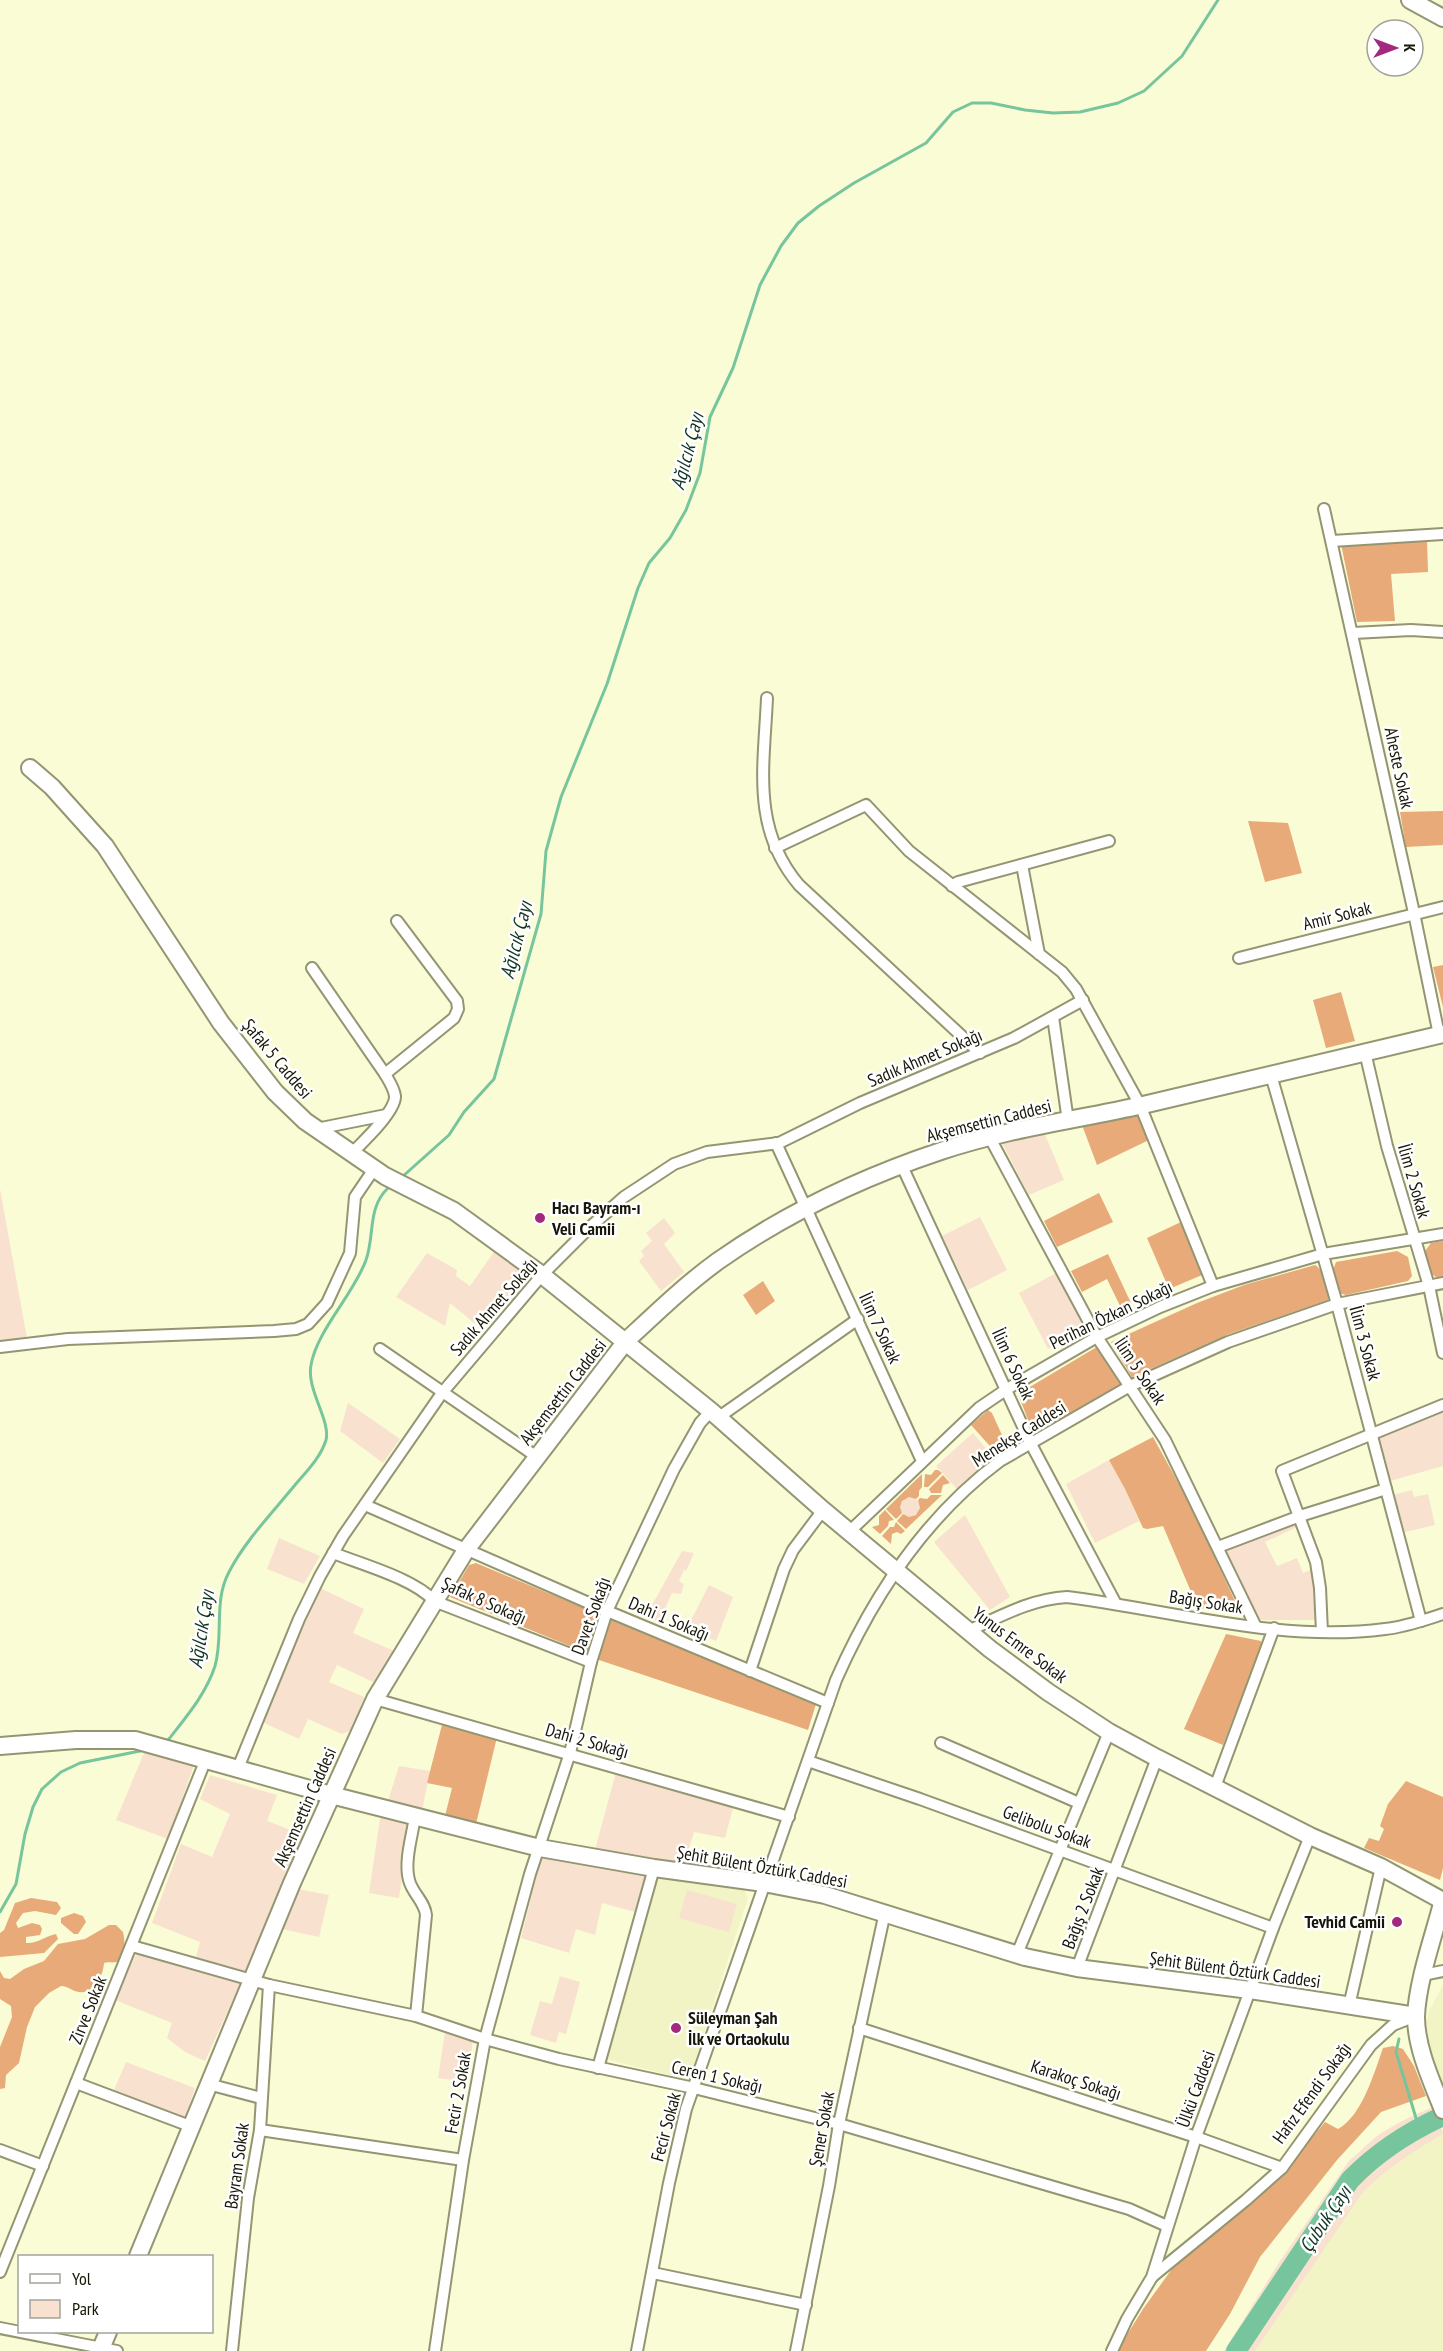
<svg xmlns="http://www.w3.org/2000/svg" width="1443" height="2351" viewBox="0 0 1443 2351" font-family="'PT Sans Narrow',sans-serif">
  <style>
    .built { fill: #f2f4c6 }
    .green { fill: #f9e1d0 }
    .forest { fill: #e8aa79 }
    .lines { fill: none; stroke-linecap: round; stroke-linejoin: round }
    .stream { stroke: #77c59c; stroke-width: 3 }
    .river { stroke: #77c59c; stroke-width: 20 }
    .street-casing { stroke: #949572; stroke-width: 14 }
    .secondary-casing { stroke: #949572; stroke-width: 20 }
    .street { stroke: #fff; stroke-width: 10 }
    .secondary { stroke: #fff; stroke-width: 16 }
    .poi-dot { fill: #a3297e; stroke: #fff; stroke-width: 2 }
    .labels { text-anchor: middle; stroke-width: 5; stroke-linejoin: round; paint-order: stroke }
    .street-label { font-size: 18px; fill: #171709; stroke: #fff }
    .poi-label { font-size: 18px; font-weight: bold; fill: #171709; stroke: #fff; text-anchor: start }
    .water-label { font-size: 20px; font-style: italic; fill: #113423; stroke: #fff }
  </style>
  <rect width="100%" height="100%" fill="#fafcd6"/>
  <!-- built -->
  <g class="built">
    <polygon points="657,1877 744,1889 748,1898 689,2080 605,2059"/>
    <polygon points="1443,1985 1443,2087 1434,2062 1428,2039 1426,2023 1429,2011"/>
    <polygon points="1443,2129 1443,2351 1249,2351 1358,2188 1416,2143"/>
  </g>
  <!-- green -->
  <g class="green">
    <polygon points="1044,1132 1064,1180 1029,1195 1002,1143"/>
    <polygon points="0,1189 27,1338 0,1343"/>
    <polygon points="980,1217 1007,1270 968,1290 942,1236"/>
    <polygon points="664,1218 675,1233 664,1244 684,1272 661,1291 639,1261 644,1256 641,1251 652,1241 646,1233"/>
    <polygon points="496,1249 522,1269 523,1281 480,1328 450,1303 445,1326 396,1297 427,1253 457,1270 456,1276 470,1286"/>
    <polygon points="1058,1272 1085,1325 1048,1349 1019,1293"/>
    <polygon points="348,1403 400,1439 383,1463 340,1431"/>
    <polygon points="1443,1411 1443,1466 1390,1481 1378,1436"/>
    <polygon points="973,1433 994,1458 958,1490 936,1466"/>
    <polygon points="1109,1460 1125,1489 1139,1521 1095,1543 1066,1484"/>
    <polygon points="1412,1490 1414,1497 1428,1494 1435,1525 1405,1532 1393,1495"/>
    <circle cx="910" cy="1507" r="10"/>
    <polygon points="965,1515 1010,1597 990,1610 934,1542"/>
    <polygon points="1295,1520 1297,1527 1265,1542 1277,1566 1297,1558 1303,1573 1313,1569 1316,1620 1259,1620 1255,1617 1225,1548"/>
    <polygon points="279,1538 320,1556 304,1584 267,1569"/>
    <polygon points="682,1551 694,1553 686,1571 684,1570 679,1581 684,1584 681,1594 672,1593 659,1622 646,1616"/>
    <polygon points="709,1585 733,1597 716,1641 687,1628"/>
    <polygon points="320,1588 364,1609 353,1633 394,1651 373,1682 337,1665 329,1682 364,1697 352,1730 342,1734 308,1719 299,1739 262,1722"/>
    <polygon points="146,1748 195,1762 168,1839 116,1820"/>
    <polygon points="399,1766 430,1771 422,1811 387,1804"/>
    <polygon points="616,1772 734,1804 725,1838 694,1832 684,1864 595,1850"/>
    <polygon points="210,1775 277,1795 267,1821 304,1835 246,1976 195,1961 200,1942 152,1923 181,1844 212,1857 230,1814 200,1799"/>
    <polygon points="381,1812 410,1823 399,1898 369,1893"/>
    <polygon points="542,1855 646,1876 635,1912 602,1903 595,1935 576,1929 569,1953 521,1938"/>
    <polygon points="298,1889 329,1895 319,1937 282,1929"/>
    <polygon points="687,1890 737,1904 729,1932 679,1918"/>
    <polygon points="138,1950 243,1978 205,2061 185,2052 167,2038 172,2023 115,2000"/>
    <polygon points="560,1976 580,1982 566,2034 559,2032 556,2043 530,2035 540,2001 552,2004"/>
    <polygon points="445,2032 473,2039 468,2082 438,2078"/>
    <polygon points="126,2062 195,2088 185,2118 114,2090"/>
    <path d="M1433,2107L1443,2134C1414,2151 1387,2168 1363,2192L1255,2351H1224L1280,2261L1349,2161L1378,2135L1402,2121Z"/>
  </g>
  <!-- forest -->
  <g class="forest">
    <polygon points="1427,540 1428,572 1391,574 1395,621 1357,622 1341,544"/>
    <polygon points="1443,811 1443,845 1406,847 1400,812"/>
    <polygon points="1248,821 1288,823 1302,873 1265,882"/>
    <polygon points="1443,965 1443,1007 1433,967"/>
    <polygon points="1341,992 1355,1041 1326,1048 1313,1000"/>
    <polygon points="1138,1113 1149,1140 1097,1165 1082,1125"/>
    <polygon points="1099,1193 1113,1222 1057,1247 1044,1221"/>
    <polygon points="1181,1222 1202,1275 1169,1289 1147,1238"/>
    <polygon points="1443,1241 1443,1278 1437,1278 1431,1273 1425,1251 1431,1243"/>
    <polygon points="1397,1251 1408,1257 1412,1276 1408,1281 1346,1295 1339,1293 1333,1270 1336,1262"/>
    <polygon points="1108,1254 1131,1303 1121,1308 1107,1279 1082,1292 1071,1271"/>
    <path d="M1315,1265C1325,1271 1329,1289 1328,1300L1229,1334L1132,1377L1111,1342L1197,1303L1244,1285Z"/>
    <polygon points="763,1281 775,1301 756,1315 743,1295"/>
    <polygon points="1100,1345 1122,1383 1034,1435 1018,1394"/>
    <polygon points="988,1410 992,1413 1006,1444 1007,1448 998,1455 971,1425"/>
    <polygon points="1153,1437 1191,1506 1240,1612 1198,1608 1163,1526 1147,1529 1143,1528 1125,1489 1109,1460"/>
    <polygon points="935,1470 938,1470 942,1473 928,1487 924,1487 925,1474 931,1475"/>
    <polygon points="922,1474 922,1487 919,1491 919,1496 916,1499 909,1497 902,1501 900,1507 902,1513 896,1519 886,1509"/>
    <polygon points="943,1475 950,1483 943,1485 941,1493 931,1493 929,1489"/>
    <polygon points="931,1495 942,1495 906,1529 897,1521 903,1514 909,1517 916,1515 920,1508 918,1500 920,1498 927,1499"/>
    <polygon points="885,1510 894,1520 889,1521 888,1526 880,1534 872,1527 879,1525 879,1516"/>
    <polygon points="896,1522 905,1531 901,1534 897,1532 892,1534 891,1544 882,1536 890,1527 894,1527"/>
    <polygon points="476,1563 601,1615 587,1653 450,1597 469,1565"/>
    <polygon points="611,1620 816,1704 808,1730 596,1659"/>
    <polygon points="1226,1634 1261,1641 1261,1646 1223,1745 1184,1729"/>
    <polygon points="444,1717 498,1733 476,1824 445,1816 452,1788 427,1783"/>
    <polygon points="1406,1781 1443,1797 1443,1868 1440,1880 1364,1848 1369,1838 1379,1841 1384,1829 1380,1826 1388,1804"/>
    <path d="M31,1898L57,1902L61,1908L56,1915L35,1911L23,1913L16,1923L18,1928L32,1923L40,1925L42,1929L40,1935L26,1937V1943C37,1944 45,1936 56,1934L58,1939L44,1953L0,1957V1933L4,1930L15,1903Z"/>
    <polygon points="74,1913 83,1916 86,1922 78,1934 74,1934 61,1923 61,1918"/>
    <path d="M109,1925H116L123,1932C125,1940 126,1955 118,1961C114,1964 108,1961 104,1963C103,1976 95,1994 79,1992C72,1991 68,1986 61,1986L49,1993L35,2007L27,2027L19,2063L6,2075L5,2088L0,2089V2047L12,2017L11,2006L0,1999V1971L4,1978L10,1979L24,1969L44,1961L58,1944L85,1939Z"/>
    <path d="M1393,2046L1403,2049L1414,2066L1426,2096L1381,2112L1337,2160L1260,2257L1230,2314L1206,2351H1117L1143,2309L1177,2262L1284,2171L1325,2122L1338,2129C1362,2116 1374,2073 1383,2048Z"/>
  </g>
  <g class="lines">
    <!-- stream -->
    <g class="stream">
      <polyline points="402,1177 449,1135 464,1112 494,1079 541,914 546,851 561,797 607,684 638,588 649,563 670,538 686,510 700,473 710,417 733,368 760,285 781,246 798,223 819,206 854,183 926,143 953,112 972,103 991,103 1025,110 1053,113 1080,112 1118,103 1144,91 1182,56 1218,0"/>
      <path d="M165,1741L169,1739C186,1717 206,1694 215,1666C224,1635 213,1602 229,1572C245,1541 272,1513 295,1485C306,1472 321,1457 326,1440C331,1421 306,1389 311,1365C317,1330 354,1294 366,1260C375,1235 367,1208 388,1188"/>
      <polyline points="0,1912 16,1884 25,1834 33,1807 42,1789 61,1772 80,1763 145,1750"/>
      <polyline points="1399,2039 1396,2052 1419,2128"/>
    </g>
    <!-- river -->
    <path class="river" d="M1236,2351L1350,2180C1377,2152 1408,2132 1443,2116"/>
    <defs>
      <g id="street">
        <polyline points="1324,509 1414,913 1439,1035"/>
        <polyline points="1332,541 1443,534"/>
        <polyline points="1353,633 1411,630 1443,632"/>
        <path d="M767,698C764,767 751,828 799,885L980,1053"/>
        <polyline points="775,848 866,805 909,851 1062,972 1076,989 1140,1105 1213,1286"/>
        <polyline points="1022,865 1039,954"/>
        <polyline points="952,886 958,882 1109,841"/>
        <polyline points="1239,958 1443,907"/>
        <path d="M312,968L385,1074C389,1081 394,1088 395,1096C396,1111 363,1142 352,1153"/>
        <polyline points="1053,1017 1068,1121"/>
        <polyline points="1365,1052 1387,1146 1429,1286 1443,1353"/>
        <polyline points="385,1074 454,1018 458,1009 457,1001 397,921"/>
        <polyline points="1271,1075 1337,1304 1421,1621"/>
        <polyline points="316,1129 386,1115"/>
        <polyline points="990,1138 1097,1337 1165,1440 1256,1627"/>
        <polyline points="776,1143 922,1461"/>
        <polyline points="902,1166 1031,1444 1116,1604"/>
        <polyline points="0,1347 68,1339 274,1331 296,1329 308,1324 327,1303 350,1253 355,1197 374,1169"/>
        <polyline points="380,1349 537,1457"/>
        <polyline points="719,1417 858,1319"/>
        <polyline points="365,1505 607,1611 828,1703"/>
        <polyline points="849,1532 979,1408 1007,1389 1097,1337 1160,1307 1213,1286 1323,1254 1443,1234"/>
        <polyline points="1218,1547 1300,1516 1386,1489"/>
        <path d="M333,1553C361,1564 415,1579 434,1601L591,1662"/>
        <path d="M968,1631C1001,1616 1031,1599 1067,1597C1170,1610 1281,1643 1385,1629C1405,1627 1424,1620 1443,1614"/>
        <polyline points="1322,1632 1320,1588 1316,1562 1282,1471 1443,1405"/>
        <polyline points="750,1671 784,1569 793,1550 823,1510"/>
        <polyline points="375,1699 789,1817"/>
        <polyline points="941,1743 1079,1803"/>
        <polyline points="808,1761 920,1799 1273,1928"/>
        <polyline points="238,1768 299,1619 320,1576 343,1536 442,1393 542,1275 589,1228 624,1197 674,1164 707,1152 779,1143 860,1103 1014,1038 1083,1000"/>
        <polyline points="1215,1787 1274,1628"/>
        <path d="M415,1817C412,1836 404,1862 409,1880C412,1893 425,1902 426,1915L416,2016"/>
        <polyline points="132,1946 269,1985 416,2016 485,2039 559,2059 694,2088 839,2124 1129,2209 1167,2226"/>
        <polyline points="1017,1954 1109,1732"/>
        <polyline points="1077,1968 1157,1758"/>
        <polyline points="1423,1975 1443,1971"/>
        <polyline points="1349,2006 1381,1867"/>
        <polyline points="859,2028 1196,2137 1282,2168"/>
        <polyline points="598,2068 654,1868"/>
        <polyline points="76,2083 190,2126"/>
        <polyline points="208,2084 261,2098"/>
        <polyline points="260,2130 463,2160"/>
        <polyline points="0,2150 43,2166"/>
        <polyline points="0,2272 206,1759"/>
        <polyline points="653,2273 806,2305"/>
        <polyline points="1153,2276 1246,2200 1282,2168 1371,2045 1393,2025 1413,2017"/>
        <polyline points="0,2328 117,2351"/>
        <polyline points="232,2351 248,2198 260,2130 269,1985"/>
        <polyline points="435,2351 463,2160 485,2039 530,1874 570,1753 591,1662 607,1611 674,1469 700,1423 711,1411"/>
        <path d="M637,2351L669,2183L686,2109L836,1680C873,1596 925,1517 1000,1461L1130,1386L1228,1342L1337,1304L1443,1283"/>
        <polyline points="796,2351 829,2186 839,2124 885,1912"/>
        <polyline points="1112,2351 1127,2319 1152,2277 1196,2137 1273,1928 1310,1836"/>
      </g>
      <g id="secondary">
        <polyline points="1410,0 1443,18"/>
        <polyline points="30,768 52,787 105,846 221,1023 275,1092 305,1121 385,1176 454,1211 542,1275 711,1411 823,1510 895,1570 990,1649 1048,1692 1109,1732 1157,1758 1310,1836 1381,1867 1443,1901"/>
        <polyline points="0,1746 76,1740 135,1740 331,1795 540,1848 654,1868 764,1883 825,1895 1025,1957 1077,1968 1250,1990 1416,2016"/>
        <path d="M1443,1900C1434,1935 1417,1982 1416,2017C1416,2048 1432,2082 1443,2110"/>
        <path d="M138,2256L292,1883L375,1699L466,1550L626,1341C656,1313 685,1285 718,1261C785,1214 863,1177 941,1151C1006,1129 1076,1120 1143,1105C1243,1082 1343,1058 1443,1034"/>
        <polyline points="100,2351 108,2332"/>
      </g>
    </defs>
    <!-- street casing -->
    <use href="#street" class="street-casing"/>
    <!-- secondary casing -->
    <use href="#secondary" class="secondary-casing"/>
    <!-- street -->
    <use href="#street" class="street"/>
    <!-- secondary -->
    <use href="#secondary" class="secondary"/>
  </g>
  <!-- markers -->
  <g class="poi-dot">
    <circle cx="540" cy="1218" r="6"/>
    <circle cx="1397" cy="1922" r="6"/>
    <circle cx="676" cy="2028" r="6"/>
  </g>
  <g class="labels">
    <!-- street labels -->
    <g class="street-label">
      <text transform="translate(1399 768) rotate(78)" y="6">Aheste Sokak</text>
      <text transform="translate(1337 916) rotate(-14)" y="6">Amir Sokak</text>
      <text transform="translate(925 1058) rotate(-23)" y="6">Sadık Ahmet Sokağı</text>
      <text transform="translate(277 1059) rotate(50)" y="6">Şafak 5 Caddesi</text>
      <text transform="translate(989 1121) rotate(-14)" y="6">Akşemsettin Caddesi</text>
      <text transform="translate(1414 1181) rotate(74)" y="6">İlim 2 Sokak</text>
      <text transform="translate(494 1307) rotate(-49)" y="6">Sadık Ahmet Sokağı</text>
      <text transform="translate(1111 1315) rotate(-26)" y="6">Perihan Özkan Sokağı</text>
      <text transform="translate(880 1328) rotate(65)" y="6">İlim 7 Sokak</text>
      <text transform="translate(1365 1343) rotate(75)" y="6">İlim 3 Sokak</text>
      <text transform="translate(1013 1364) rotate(65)" y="6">İlim 6 Sokak</text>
      <text transform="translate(1140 1371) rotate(56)" y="6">İlim 5 Sokak</text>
      <text transform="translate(563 1392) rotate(-52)" y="6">Akşemsettin Caddesi</text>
      <text transform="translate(1019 1434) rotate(-32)" y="6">Menekşe Caddesi</text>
      <text transform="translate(484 1601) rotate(24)" y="6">Şafak 8 Sokağı</text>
      <text transform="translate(1206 1602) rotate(9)" y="6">Bağış Sokak</text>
      <text transform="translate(591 1616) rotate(-70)" y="6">Davet Sokağı</text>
      <text transform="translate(669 1619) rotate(23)" y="6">Dahi 1 Sokağı</text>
      <text transform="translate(1020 1645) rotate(37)" y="6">Yunus Emre Sokak</text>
      <text transform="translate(587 1741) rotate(16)" y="6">Dahi 2 Sokağı</text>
      <text transform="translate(305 1807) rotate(-66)" y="6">Akşemsettin Caddesi</text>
      <text transform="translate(1047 1827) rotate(20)" y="6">Gelibolu Sokak</text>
      <text transform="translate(762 1867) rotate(10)" y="6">Şehit Bülent Öztürk Caddesi</text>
      <text transform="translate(1083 1908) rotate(-69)" y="6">Bağış 2 Sokak</text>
      <text transform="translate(1235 1970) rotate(8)" y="6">Şehit Bülent Öztürk Caddesi</text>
      <text transform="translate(88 2010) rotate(-68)" y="6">Zirve Sokak</text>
      <text transform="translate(717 2077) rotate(13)" y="6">Ceren 1 Sokağı</text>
      <text transform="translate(1076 2080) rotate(18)" y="6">Karakoç Sokağı</text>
      <text transform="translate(1196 2089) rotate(-70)" y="6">Ülkü Caddesi</text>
      <text transform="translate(458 2093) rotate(-80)" y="6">Fecir 2 Sokak</text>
      <text transform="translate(1312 2093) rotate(-54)" y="6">Hafız Efendi Sokağı</text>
      <text transform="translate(666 2127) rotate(-75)" y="6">Fecir Sokak</text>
      <text transform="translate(822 2129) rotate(-80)" y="6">Şener Sokak</text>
      <text transform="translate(237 2166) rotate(-82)" y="6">Bayram Sokak</text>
    </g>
    <!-- poi labels -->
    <g class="poi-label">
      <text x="552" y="1214">Hacı Bayram-ı<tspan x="552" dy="21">Veli Camii</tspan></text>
      <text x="1385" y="1928" text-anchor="end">Tevhid Camii</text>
      <text x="688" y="2024">Süleyman Şah<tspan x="688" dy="21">İlk ve Ortaokulu</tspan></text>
    </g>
    <!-- water labels -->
    <g class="water-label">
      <text transform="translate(687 451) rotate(-75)" y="7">Ağılcık Çayı</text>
      <text transform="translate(516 940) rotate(-76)" y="7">Ağılcık Çayı</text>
      <text transform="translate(201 1629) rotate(-81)" y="7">Ağılcık Çayı</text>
      <text transform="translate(1325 2219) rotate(-56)" y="7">Çubuk Çayı</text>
    </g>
  </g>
  <!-- legend -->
  <rect x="18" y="2255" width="195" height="78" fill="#ffffff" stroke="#a2a29d" stroke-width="1.5"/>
  <rect x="30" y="2274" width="30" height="9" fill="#ffffff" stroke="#a2a29d" stroke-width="1.5"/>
  <text x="72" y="2285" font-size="18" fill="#171709">Yol</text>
  <rect x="30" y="2300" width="30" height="18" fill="#f9e1d0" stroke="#a2a29d" stroke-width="1.5"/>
  <text x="72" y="2315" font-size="18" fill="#171709">Park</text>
  <!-- north arrow -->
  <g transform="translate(1395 48) rotate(90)"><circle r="28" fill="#ffffff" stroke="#a2a29d" stroke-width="1.5"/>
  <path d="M0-4.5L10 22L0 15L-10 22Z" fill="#a3297e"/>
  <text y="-9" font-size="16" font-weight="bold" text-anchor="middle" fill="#171709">K</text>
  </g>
</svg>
